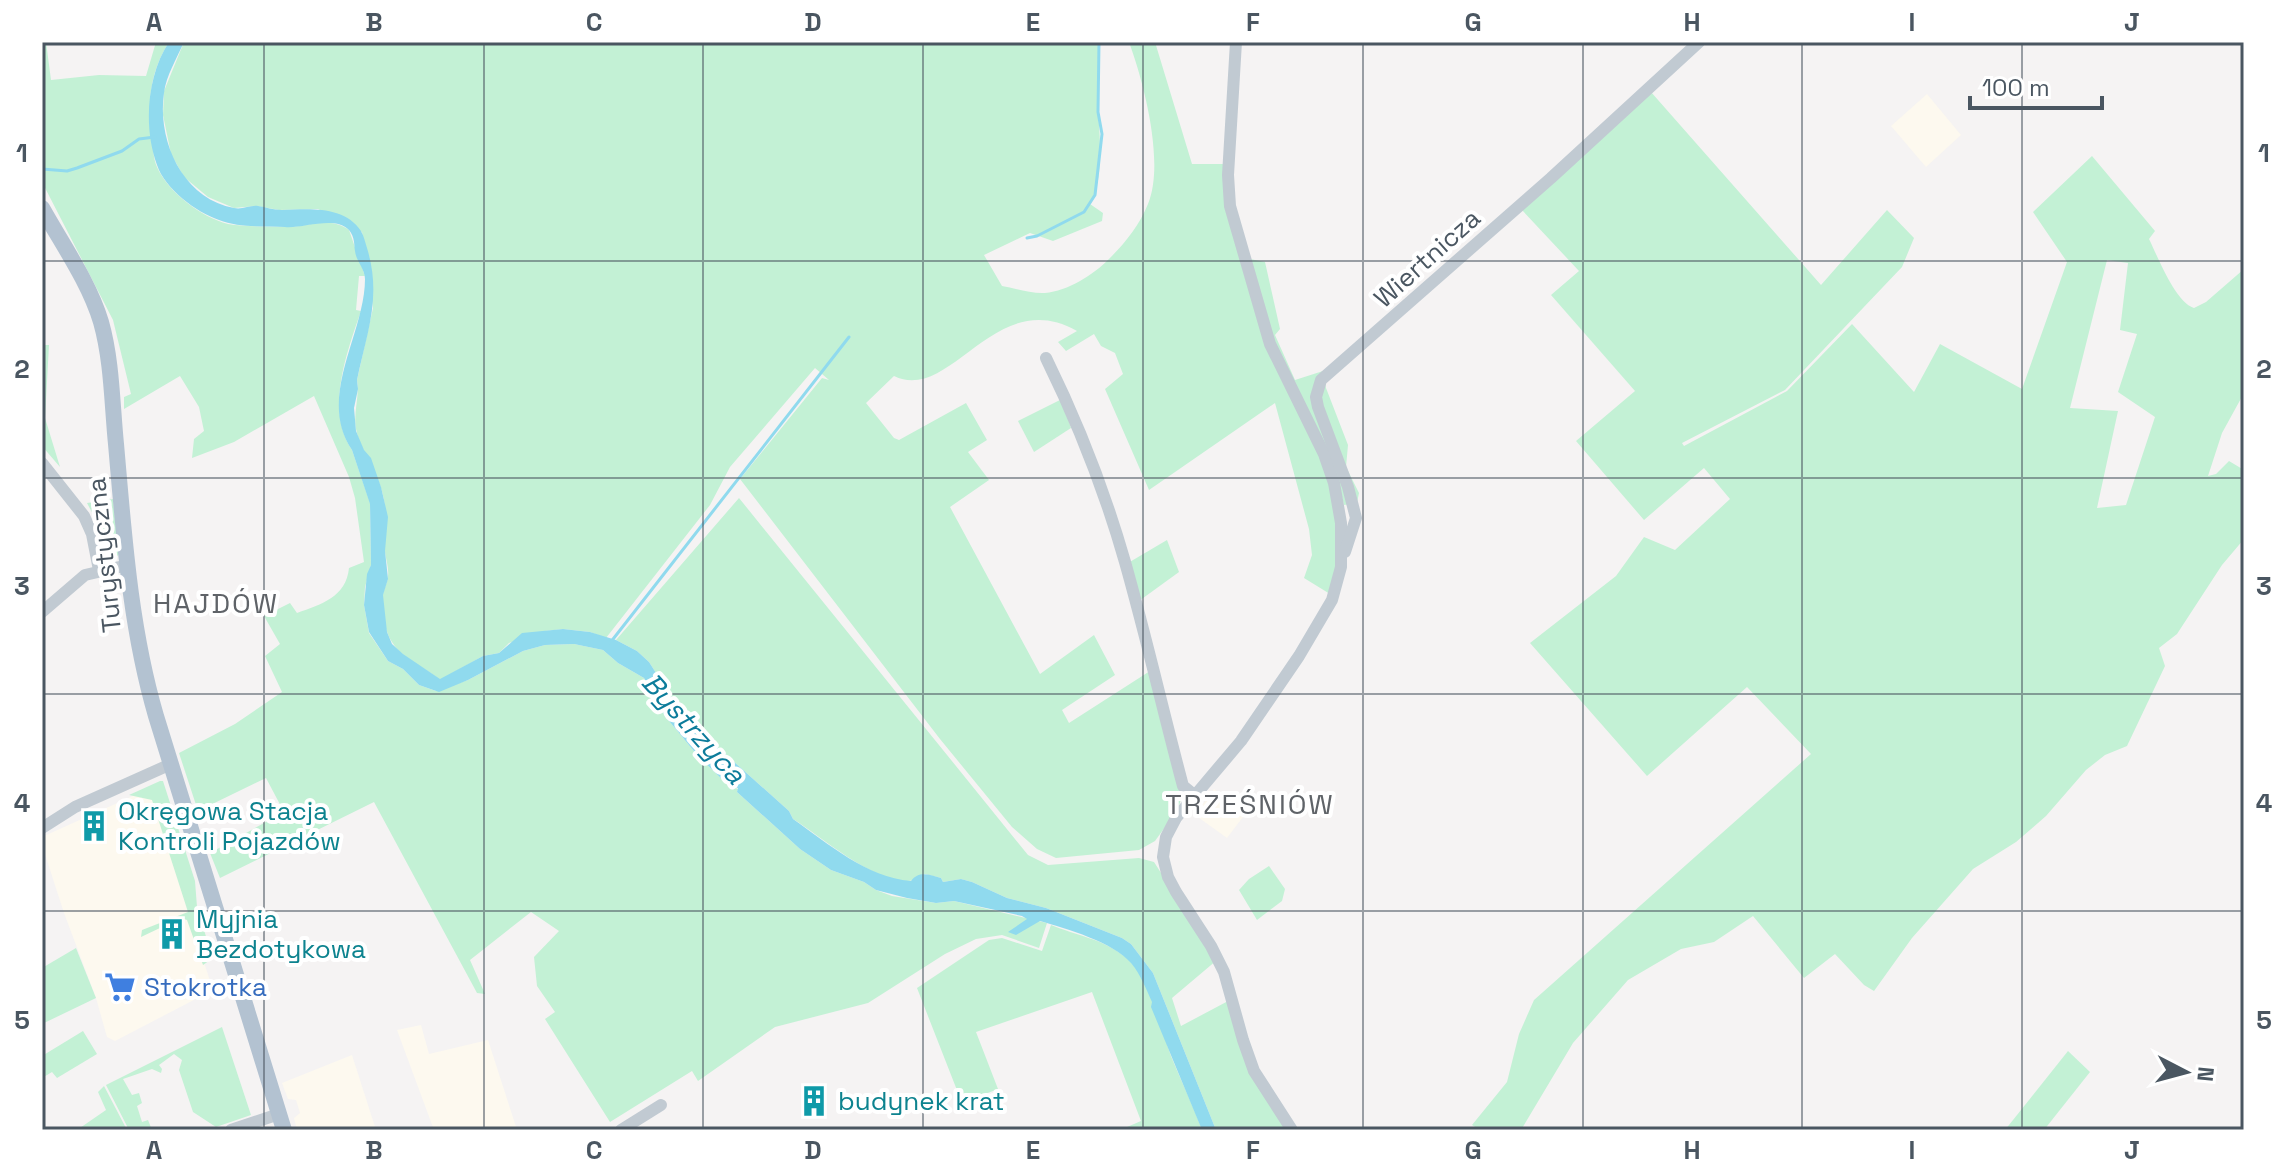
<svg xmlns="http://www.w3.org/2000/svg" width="2286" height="1172" viewBox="0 0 2286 1172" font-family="'Space Grotesk',sans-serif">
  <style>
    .commercial { fill: #fdf9ef }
    .green { fill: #c3f1d5; fill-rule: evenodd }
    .water { fill: #90daee }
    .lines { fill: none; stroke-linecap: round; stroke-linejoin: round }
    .stream { stroke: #90daee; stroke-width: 3 }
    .minor { stroke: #c1cad2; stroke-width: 12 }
    .major { stroke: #b3c2d1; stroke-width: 16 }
    .grid { fill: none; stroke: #4a5661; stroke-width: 2; stroke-opacity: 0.55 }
    .labels { text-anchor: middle; stroke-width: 8; stroke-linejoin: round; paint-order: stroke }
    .street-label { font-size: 26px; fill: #4a5661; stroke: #fff }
    .culture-label { font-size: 26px; fill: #0d838f; stroke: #fff; text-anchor: start }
    .shop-label { font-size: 26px; fill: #366cbe; stroke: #fff; text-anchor: start }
    .neighbourhood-label { font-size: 28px; letter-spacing: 2px; fill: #5f6368; stroke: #fff }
    .water-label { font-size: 28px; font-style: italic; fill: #0c7c9b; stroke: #fff }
    .neatline { fill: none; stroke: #4a5661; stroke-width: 3 }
    .grid-label { font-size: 26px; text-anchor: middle; font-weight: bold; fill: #4a5661 }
  </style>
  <rect width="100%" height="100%" fill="#f5f3f3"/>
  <!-- commercial -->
  <g class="commercial">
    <polygon points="1927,94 1961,135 1926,167 1891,126"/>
    <polygon points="155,786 188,913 213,990 115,1041 107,1037 96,998 64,913 42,845 42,837"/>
    <polygon points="1214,789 1246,813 1227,838 1195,815"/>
    <polygon points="421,1025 429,1054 488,1040 517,1130 434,1130 397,1030"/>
    <polygon points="352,1055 376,1130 297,1130 294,1118 300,1113 296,1100 288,1099 282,1083"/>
  </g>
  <!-- green -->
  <g class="green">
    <path d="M42,42H46L51,80L99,75L146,76L156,42H169C150,72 147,102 152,136C153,146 153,158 157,167C168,192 201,217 228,224C245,227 266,226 283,227C306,228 328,215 349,230L365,276H359L356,310L361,311C347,352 325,410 352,450L370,503L371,565L365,587L364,605L369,633L388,661L403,669L419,685L436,691L468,680L523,651L545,645L574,644L603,650L618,663L644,678L665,716L698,756L728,785L738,789L737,792L800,849L831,870L864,882L876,890L892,896L936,903L954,901L1047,923L1039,948L1002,935L976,939L945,954L868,1003L775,1027L698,1081L692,1071L610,1122L545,1019L555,1012L537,986L534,957L559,931L531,912L470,960L485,994L477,993L374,802L220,878L210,853L284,812L266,778L198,811L179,753L235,724L282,692L265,656L280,644L264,616L290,603L297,613C322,604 346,597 349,568L364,562L355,498L349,477L314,396L234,442L192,458L194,439L204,431L199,407L180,376L124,409V397L131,394L113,320L42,182Z"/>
    <path d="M184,42H1099C1100,65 1097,88 1098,111C1100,137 1104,181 1090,204L1103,213L1102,221L1053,241L1030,233L984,255L1002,286C1015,288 1032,294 1045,293C1068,291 1093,275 1109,259C1125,243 1139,226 1148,204C1165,163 1144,83 1129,42H1155L1192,164H1224L1250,259L1265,262L1280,329L1275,335L1295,380L1323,371L1326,388L1348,445L1346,467L1359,493L1357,503L1344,505L1335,469L1337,564L1330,594L1304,578L1312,555L1309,529L1275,403L1149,490L1105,389L1123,374L1115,353L1101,346L1094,334L1066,351L1058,342L1077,331C995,284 951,404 894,376L866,403L894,438L899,440L966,403L987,440L968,452L989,480L950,507L1040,674L1094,635L1115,675L1062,710L1069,723L1150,671L1182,796L1178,809L1155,841L1139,850L1056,858L1037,849L1012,827L940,739L740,479L822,378L829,380L815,368L730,467L710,505L606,638L590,632L563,629L545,631L509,643L499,653L483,656L440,680C425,667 402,659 392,642C384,630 381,608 383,594C384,588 388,582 388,576C389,568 386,560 385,552C382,527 390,513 380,485C374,466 359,447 356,429C353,412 360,396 357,380L373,308L362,232L318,209L279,210L257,206L234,208L208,197L184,177L171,154L163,115L164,91Z"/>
    <path d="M1651,92L1821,285L1887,210L1914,238L1902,267L1785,390L1682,443L1684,446L1787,391L1852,324L1914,392L1940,344L2022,389L2067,262L2033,212L2092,156L2155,231L2149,239C2158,257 2175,302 2194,308L2206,302L2244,269V393L2222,433L2208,476L2216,474L2229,461L2244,470V539L2222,565L2177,634L2159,648L2165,666L2127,746L2105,755L2086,770L2046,816L2016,842L1973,869L1912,938L1874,991L1864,985L1835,954L1804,978L1753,916L1714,942L1681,949L1628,980L1573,1043L1521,1130H1480L1472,1125L1507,1082L1519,1034L1534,1000L1811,754L1747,687L1647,776L1530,643L1616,576L1644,537L1675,550L1730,499L1704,468L1644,520L1576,441L1635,391L1551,295L1579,271L1522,210ZM2107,260L2128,263L2120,330L2137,334L2118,392L2155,417L2126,505L2097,508L2118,411L2070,408Z"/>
    <polygon points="42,345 49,345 45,418 60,467 42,446"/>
    <polygon points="1062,399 1071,428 1034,452 1018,421"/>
    <path d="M739,498L1028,855L1048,865L1139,858L1154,862L1217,960L1172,998L1181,1026L1230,1000L1258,1073L1295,1130H1216L1153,973L1131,944L1122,938L1046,908L1007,898L972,882L961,879L943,882L941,878L925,874C920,876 914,881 908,881C874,883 822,837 793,819L789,811L685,718L649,662L637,651L616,640Z"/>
    <polygon points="113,499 119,554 112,562 107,559 97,522 87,503"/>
    <polygon points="1167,540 1179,572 1139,601 1128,563"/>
    <polygon points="160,781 163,781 195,881 197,907 208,943 211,943 216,956 203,965 187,920 181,918 141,937 142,930 188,912 152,800 129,795"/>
    <polygon points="1269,866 1285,889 1282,901 1257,920 1239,890 1249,879"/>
    <path d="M1051,925C1075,935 1103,939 1124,956C1152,978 1159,1024 1171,1056C1181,1081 1193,1105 1202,1130H1120L1141,1121L1092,992L976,1032L998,1089L962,1103L917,988L989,940L1002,938L1042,951Z"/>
    <polygon points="76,948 96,998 42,1024 42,968"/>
    <polygon points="222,1027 251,1115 216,1127 193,1112 179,1070 182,1060 174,1054 159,1065 162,1069 161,1073 152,1069 123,1079 132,1095 139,1093 142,1103 137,1106 142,1122 148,1120 152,1130 129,1130 106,1085"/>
    <polygon points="83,1031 97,1054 57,1078 52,1072 42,1078 42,1056"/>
    <polygon points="2068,1051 2090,1072 2044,1130 2005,1130"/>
    <polygon points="104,1086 127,1130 77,1130 106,1110 98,1092"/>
  </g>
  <!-- water -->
  <path class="water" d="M169,42H184C177,58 166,76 164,93C157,140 182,198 234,208C242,210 250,205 258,206C266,207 273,210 282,210C308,209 344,205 361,231C364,236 365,242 367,248C382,297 367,332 357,380L358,389L354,408L356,431L364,450L371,458L381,487L388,517L385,551L388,579L383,595L387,632L392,644L403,654L440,679L483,656L499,653L522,633L563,629L590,632L616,640L637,651L649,662L685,718L789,811L793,819C829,844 866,877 911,881C919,870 930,875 941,878L943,882L961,879L972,882L1007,898L1046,908L1122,938L1131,944L1153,973L1216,1130H1202L1151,1007L1152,1002C1146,989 1141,975 1131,963C1113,942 1067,929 1040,921L1016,935L1008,932L1027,919L1022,916L954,901L936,903L907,898L876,890L864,882L831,870L800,849L737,792L738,788L728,785L698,756L665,716L644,678L618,663L603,650L574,644L545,645L523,651L468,680L439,692L419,685L403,669L388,661L369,632L364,605L367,574L371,565L370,504L352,450C316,397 365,334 365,279C365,269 356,261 355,251C354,245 355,237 349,230C335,215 302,229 285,227C264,226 239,228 219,220C196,212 165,189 157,165C143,127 147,75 169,42Z"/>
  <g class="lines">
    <!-- stream -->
    <g class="stream">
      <polyline points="42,169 67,171 77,168 122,151 139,139 155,137"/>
      <polyline points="1027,238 1037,236 1084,212 1095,195 1102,134 1098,112 1099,42"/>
      <polyline points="610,643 849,337"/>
    </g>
    <!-- minor -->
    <g class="minor">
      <polyline points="1236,42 1228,175 1230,206 1270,344 1324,454 1334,483 1341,523 1341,567 1332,600 1299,656 1241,741 1176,818 1166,837 1163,857 1168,877 1176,892 1211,946 1224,972 1243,1040 1254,1071 1292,1130"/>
      <path d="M1046,358C1078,423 1105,492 1125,562C1146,636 1163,711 1183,786L1194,795"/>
      <polyline points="42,463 84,516 92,534 99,570"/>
      <polyline points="1345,552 1356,518 1348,487 1318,407 1316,397 1321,380 1551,178 1699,42"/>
      <polyline points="42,612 85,575 128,565"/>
      <polyline points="42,828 75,807 171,764"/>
      <polyline points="231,1130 279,1114"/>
      <polyline points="621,1130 661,1105"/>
    </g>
    <!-- major -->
    <path class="major" d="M42,208C62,244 89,282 101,322C112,361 112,404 116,444C124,535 130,627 156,716L284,1130"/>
  </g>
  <!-- grid -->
  <path class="grid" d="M264,42V1130M484,42V1130M703,42V1130M923,42V1130M1143,42V1130M1363,42V1130M1583,42V1130M1802,42V1130M2022,42V1130M42,261H2244M42,478H2244M42,694H2244M42,911H2244"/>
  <!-- icons -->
  <defs>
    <symbol id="building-bare" viewBox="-9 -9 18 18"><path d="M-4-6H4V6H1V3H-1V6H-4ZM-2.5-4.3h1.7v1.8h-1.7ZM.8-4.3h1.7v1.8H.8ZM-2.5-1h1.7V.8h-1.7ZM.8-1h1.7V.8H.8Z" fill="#0f9aa8" stroke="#fff" stroke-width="2.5" paint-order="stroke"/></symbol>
    <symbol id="supermarket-bare" viewBox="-9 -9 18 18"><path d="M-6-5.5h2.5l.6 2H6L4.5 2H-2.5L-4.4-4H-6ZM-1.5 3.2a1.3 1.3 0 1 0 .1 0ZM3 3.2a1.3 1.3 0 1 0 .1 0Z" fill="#3f7fe0" stroke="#fff" stroke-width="2.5" paint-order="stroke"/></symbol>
  </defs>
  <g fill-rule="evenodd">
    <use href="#building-bare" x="72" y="804" width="44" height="44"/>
    <use href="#building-bare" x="150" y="912" width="44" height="44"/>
    <use href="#supermarket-bare" x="98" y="965" width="44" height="44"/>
    <use href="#building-bare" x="792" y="1079" width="44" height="44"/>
  </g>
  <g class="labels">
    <!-- street labels -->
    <g class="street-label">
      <text transform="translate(1427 258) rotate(-42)" y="9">Wiertnicza</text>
      <text transform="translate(104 555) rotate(-96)" y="9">Turystyczna</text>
    </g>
    <!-- culture labels -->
    <g class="culture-label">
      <text x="118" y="820">Okręgowa Stacja<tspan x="118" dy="30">Kontroli Pojazdów</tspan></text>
      <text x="196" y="928">Myjnia<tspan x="196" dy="30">Bezdotykowa</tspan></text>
      <text x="838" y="1110">budynek krat</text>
    </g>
    <!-- shop labels -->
    <g class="shop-label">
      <text x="144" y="996">Stokrotka</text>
    </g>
    <!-- neighbourhood labels -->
    <g class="neighbourhood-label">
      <text x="216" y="613">HAJDÓW</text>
      <text x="1250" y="814">TRZEŚNIÓW</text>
    </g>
    <!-- water labels -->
    <g class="water-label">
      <text transform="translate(694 728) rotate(48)" y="10">Bystrzyca</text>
    </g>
  </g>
  <!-- border -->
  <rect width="2286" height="1172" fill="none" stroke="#ffffff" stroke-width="88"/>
  <!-- north arrow -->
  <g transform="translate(2186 1072) rotate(96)" stroke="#ffffff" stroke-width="6" paint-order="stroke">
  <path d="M0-6L14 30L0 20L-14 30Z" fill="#4a5661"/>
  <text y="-12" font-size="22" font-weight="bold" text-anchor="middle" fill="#4a5661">N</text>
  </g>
  <!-- scale -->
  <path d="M1970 96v12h132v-12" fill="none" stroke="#4a5661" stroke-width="4"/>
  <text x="1982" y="96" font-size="24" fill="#4a5661" stroke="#ffffff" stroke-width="6" paint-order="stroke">100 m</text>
  <rect x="44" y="44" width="2198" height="1084" class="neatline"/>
  <g class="grid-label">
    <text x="154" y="31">A</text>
    <text x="374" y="31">B</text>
    <text x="594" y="31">C</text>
    <text x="813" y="31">D</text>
    <text x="1033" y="31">E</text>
    <text x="1253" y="31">F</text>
    <text x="1473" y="31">G</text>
    <text x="1692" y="31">H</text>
    <text x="1912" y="31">I</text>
    <text x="2132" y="31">J</text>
    <text x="22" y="162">1</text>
    <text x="2264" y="162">1</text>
    <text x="22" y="378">2</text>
    <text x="2264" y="378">2</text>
    <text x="22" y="595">3</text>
    <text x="2264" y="595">3</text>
    <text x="22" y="812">4</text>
    <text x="2264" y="812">4</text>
    <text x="22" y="1029">5</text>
    <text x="2264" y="1029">5</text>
    <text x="154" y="1159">A</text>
    <text x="374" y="1159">B</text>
    <text x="594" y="1159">C</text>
    <text x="813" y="1159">D</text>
    <text x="1033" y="1159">E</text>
    <text x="1253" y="1159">F</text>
    <text x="1473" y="1159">G</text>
    <text x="1692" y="1159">H</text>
    <text x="1912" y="1159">I</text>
    <text x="2132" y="1159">J</text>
  </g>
</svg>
